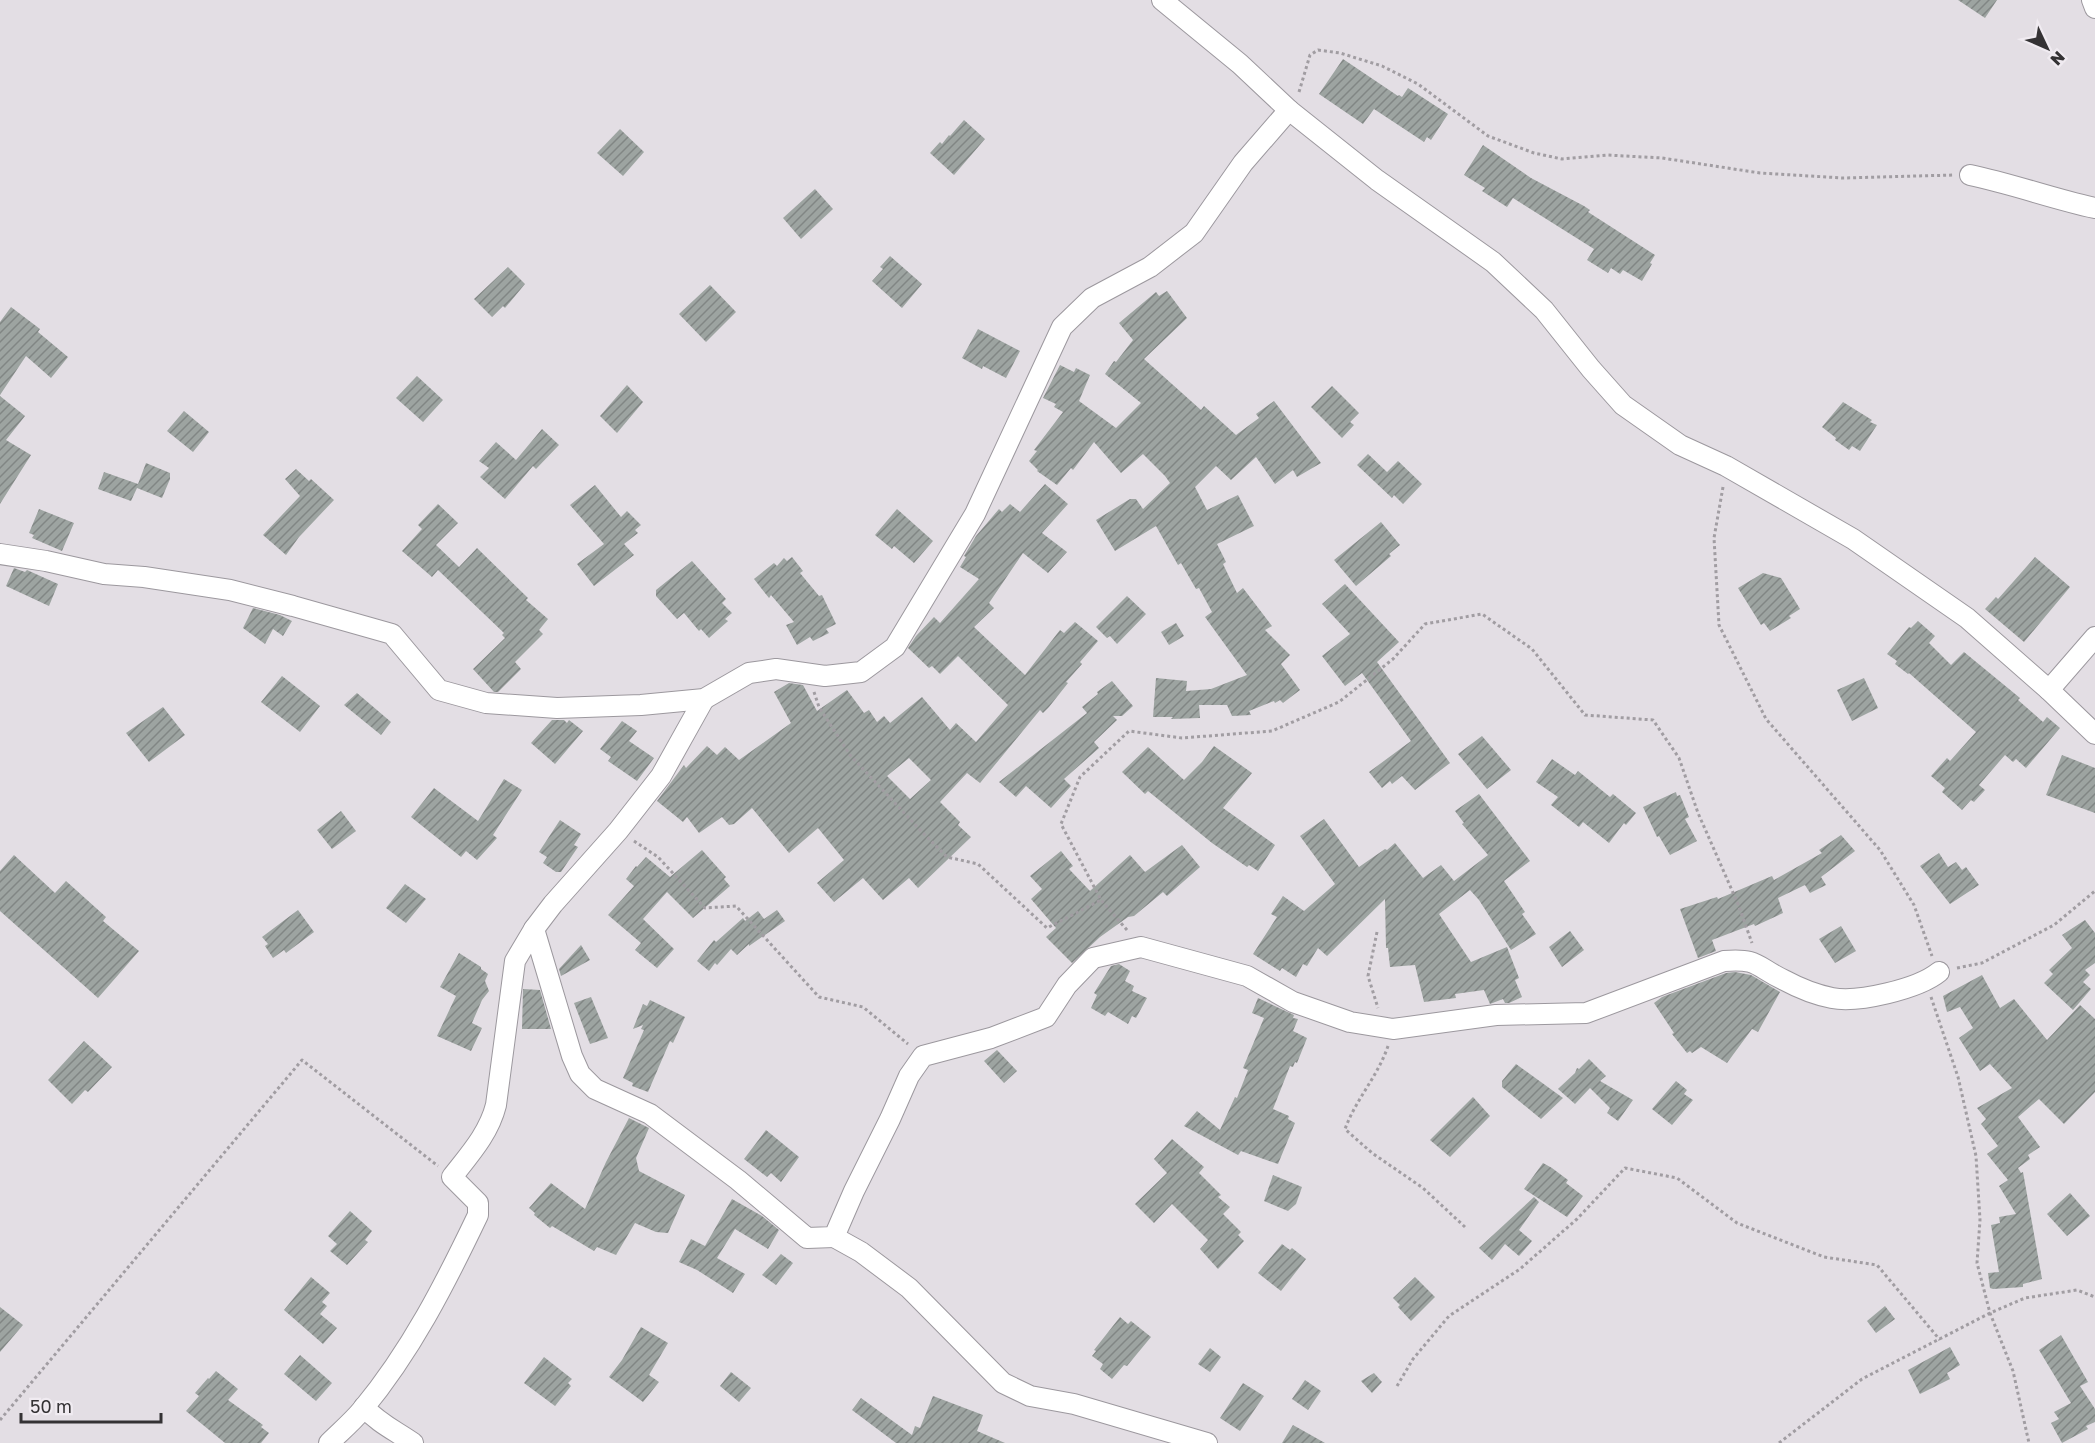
<svg xmlns="http://www.w3.org/2000/svg" width="2095" height="1443" viewBox="0 0 2095 1443" font-family="'Golos Text',sans-serif">
  <style>
    .building { fill: url(#building-hatch); fill-rule: evenodd }
    .lines { fill: none; stroke-linecap: round; stroke-linejoin: round }
    .minor-casing { stroke: #9c989e; stroke-width: 22 }
    .path { stroke: #a19da2; stroke-width: 3; stroke-dasharray: 3 3; stroke-linecap: butt }
    .minor { stroke: #fff; stroke-width: 20 }
  </style>
  <defs>
    <pattern id="building-hatch" width="6" height="6" patternUnits="userSpaceOnUse" patternTransform="scale(1.5)"><rect width="6" height="6" fill="#9da4a1"/><path d="M-1 1l2-2M0 6l6-6M5 7l2-2" fill="none" stroke="#818684"/></pattern>
  </defs>
  <rect width="100%" height="100%" fill="#e3dee4"/>
  <!-- building -->
  <g class="building">
    <polygon points="1958,0 1997,0 1985,18"/>
    <polygon points="1343,59 1398,96 1399,95 1402,97 1408,88 1448,114 1431,140 1427,137 1424,142 1374,109 1363,124 1319,94"/>
    <polygon points="964,120 985,139 954,175 930,153 940,142 942,144 949,135 950,136"/>
    <polygon points="620,129 644,152 623,176 597,153"/>
    <polygon points="1483,145 1531,178 1584,206 1590,210 1588,212 1655,255 1650,263 1652,264 1642,281 1623,270 1620,274 1611,268 1608,273 1587,260 1594,249 1513,198 1507,207 1482,191 1485,188 1464,175"/>
    <polygon points="815,189 833,209 801,239 783,218"/>
    <polygon points="890,256 922,284 902,308 872,281 883,269 880,267"/>
    <polygon points="508,267 525,284 505,308 503,306 492,317 474,299"/>
    <polygon points="710,285 736,312 706,342 679,314"/>
    <polygon points="1167,291 1187,318 1144,359 1201,410 1204,406 1236,435 1259,418 1256,414 1274,401 1321,463 1297,477 1293,470 1275,484 1256,457 1231,480 1216,466 1195,487 1207,510 1238,495 1254,526 1217,544 1226,562 1223,564 1237,593 1243,588 1272,626 1265,630 1290,655 1281,664 1300,690 1283,703 1280,700 1275,703 1274,701 1249,711 1251,715 1232,716 1227,705 1199,705 1200,718 1171,719 1173,717 1153,717 1156,678 1187,681 1186,691 1211,689 1247,675 1205,617 1212,612 1199,588 1196,589 1181,563 1178,565 1156,526 1115,551 1096,520 1130,499 1136,499 1143,509 1170,483 1165,476 1143,454 1121,473 1094,442 1073,470 1071,468 1057,485 1037,471 1038,470 1029,461 1037,451 1034,450 1063,412 1054,407 1056,404 1043,398 1060,365 1074,372 1076,368 1090,375 1079,401 1116,428 1141,403 1105,374 1114,361 1116,362 1133,340 1119,323 1156,292 1159,296"/>
    <polygon points="11,307 40,329 38,332 68,357 51,378 26,356 0,395 0,322"/>
    <polygon points="978,329 1020,351 1006,378 983,366 982,369 962,358"/>
    <polygon points="417,376 443,400 423,422 396,398"/>
    <polygon points="627,385 643,402 617,433 600,416"/>
    <polygon points="1332,386 1359,413 1350,422 1354,425 1342,438 1311,407"/>
    <polygon points="0,396 25,416 6,440 31,455 0,504"/>
    <polygon points="1843,402 1872,420 1870,422 1877,425 1860,451 1852,446 1849,450 1835,440 1836,438 1822,427"/>
    <polygon points="184,411 209,432 193,452 167,431"/>
    <polygon points="542,429 559,445 536,469 533,466 505,499 480,477 489,468 479,461 496,442 516,460"/>
    <polygon points="1368,454 1387,472 1398,461 1422,484 1403,504 1394,495 1392,498 1357,465"/>
    <polygon points="146,463 170,473 170,479 162,498 137,488 131,501 98,489 104,472 138,484"/>
    <polygon points="296,469 309,481 311,479 334,500 299,537 286,555 263,535 300,496 285,479"/>
    <path d="M1045,484L1068,504L1042,533L1067,552L1048,573L1023,553L989,603L994,608L974,627L1025,675L1060,630L1064,633L1075,622L1098,641L1080,662L1082,664L1066,682L1068,683L1049,707L1043,713L1040,710L980,783L967,773L940,802L960,822L958,825L971,837L918,888L909,878L883,900L863,878L834,902L817,883L844,860L818,828L789,853L752,808L734,824L729,825L722,817L699,833L687,817L683,822L657,801L684,765L686,768L707,746L717,755L725,747L739,760L791,723L774,692L789,683L803,685L817,711L847,690L864,713L869,710L877,722L884,716L890,723L922,697L950,730L956,723L976,742L1008,705L958,656L940,674L932,666L929,668L908,648L916,636L934,617L940,623L979,579L960,567L966,557L964,556L976,536L999,509L1002,512L1010,504L1020,512ZM909,758L931,780L910,799L887,776Z"/>
    <polygon points="595,485 621,517 627,511 641,525 635,530 638,533 624,544 634,555 594,586 577,564 604,544 570,505"/>
    <polygon points="438,504 458,523 436,545 459,567 477,548 528,598 526,600 548,619 539,630 543,634 515,662 521,669 498,692 494,692 473,669 505,638 502,635 504,633 438,570 432,577 402,551 422,529 418,525"/>
    <polygon points="39,509 74,523 62,551 32,538 34,535 29,533"/>
    <polygon points="897,509 933,541 914,563 894,546 892,549 875,535"/>
    <polygon points="1381,522 1400,545 1389,554 1391,556 1356,586 1334,560"/>
    <polygon points="792,557 803,571 800,573 819,596 822,595 836,624 826,629 829,633 813,641 810,637 797,645 786,625 794,622 771,595 769,598 754,579 774,563 777,566 784,558 787,561"/>
    <polygon points="2035,557 2070,587 2024,642 1985,609 1996,597 1998,599"/>
    <polygon points="692,561 726,599 722,603 732,613 725,619 728,621 709,638 701,629 699,631 684,613 677,619 656,596 656,590"/>
    <polygon points="14,568 25,572 27,570 58,584 49,606 6,586"/>
    <polygon points="1763,573 1781,578 1800,609 1789,616 1791,618 1770,631 1764,623 1761,625 1738,588"/>
    <polygon points="1345,584 1399,642 1377,662 1450,763 1415,790 1402,776 1392,784 1390,781 1382,788 1369,772 1411,741 1362,673 1345,686 1322,656 1350,634 1322,604"/>
    <polygon points="1127,596 1146,614 1117,644 1110,636 1107,638 1096,627"/>
    <polygon points="253,608 280,615 292,621 283,636 273,629 265,644 243,628"/>
    <polygon points="1918,621 1935,636 1929,643 1951,665 1964,652 2020,698 2018,700 2043,722 2047,717 2060,728 2026,768 2016,759 2013,762 2005,755 1979,785 1985,790 1974,802 1971,800 1962,810 1942,792 1945,788 1931,776 1947,758 1950,761 1976,732 1909,673 1908,674 1895,664 1897,661 1887,654 1909,627 1911,628"/>
    <polygon points="1176,623 1184,636 1169,645 1161,632"/>
    <polygon points="282,676 320,706 300,732 261,702"/>
    <polygon points="1864,678 1878,708 1852,721 1837,690"/>
    <polygon points="1112,681 1133,706 1122,716 1113,716 1117,720 1094,742 1099,748 1064,779 1071,786 1051,808 1026,786 1016,797 999,782 1087,713 1082,707 1098,694 1097,692"/>
    <polygon points="357,693 391,722 381,735 344,705"/>
    <polygon points="163,707 185,735 149,762 126,733"/>
    <polygon points="552,720 564,720 567,723 569,720 583,731 555,764 531,743"/>
    <polygon points="622,721 637,731 629,741 654,758 637,781 608,761 611,757 600,749"/>
    <polygon points="1482,736 1511,770 1487,789 1458,754"/>
    <polygon points="1214,746 1252,773 1223,808 1275,845 1258,871 1249,865 1247,867 1212,843 1148,791 1145,794 1122,772 1148,747 1184,780 1202,762"/>
    <polygon points="2062,755 2095,768 2095,813 2046,795"/>
    <polygon points="1552,759 1575,775 1578,771 1610,797 1613,794 1636,813 1626,825 1624,823 1609,843 1583,822 1579,827 1551,805 1558,797 1536,782"/>
    <polygon points="504,779 522,790 493,835 497,838 477,860 466,851 461,857 411,817 434,788 478,821"/>
    <polygon points="1676,792 1677,796 1680,795 1689,817 1685,819 1697,841 1670,855 1659,836 1657,837 1643,807"/>
    <polygon points="1479,794 1530,861 1504,881 1525,912 1522,914 1536,934 1511,950 1479,900 1470,890 1439,914 1471,962 1507,947 1519,978 1515,980 1522,997 1509,1003 1505,1003 1503,999 1490,1004 1484,990 1455,994 1456,998 1424,1002 1415,965 1390,967 1388,948 1386,948 1385,899 1327,956 1318,948 1307,966 1303,964 1296,977 1282,968 1280,971 1253,954 1277,917 1271,914 1283,896 1304,911 1335,884 1300,836 1324,819 1359,867 1385,849 1387,850 1395,843 1423,878 1441,865 1454,881 1488,855 1462,824 1464,823 1455,811"/>
    <polygon points="341,811 356,831 332,849 317,830"/>
    <polygon points="560,820 581,834 574,845 578,847 561,872 556,872 543,863 547,857 539,852"/>
    <polygon points="1841,835 1855,851 1821,877 1826,885 1810,893 1805,885 1778,898 1783,913 1755,926 1754,924 1712,940 1716,951 1698,958 1680,909 1717,897 1718,899 1772,876 1774,880 1822,853 1819,850"/>
    <polygon points="1182,845 1200,867 1167,896 1163,892 1134,916 1128,917 1100,937 1072,963 1046,937 1056,928 1031,899 1042,889 1030,876 1061,851 1073,866 1069,869 1090,891 1130,855 1145,872"/>
    <polygon points="702,850 726,877 724,879 730,886 693,918 667,892 643,919 674,949 657,968 635,950 641,943 608,915 634,886 626,879 636,866 637,867 646,857 670,877"/>
    <polygon points="1939,853 1948,867 1956,862 1962,870 1966,867 1979,885 1950,904 1920,866"/>
    <polygon points="14,855 55,893 66,881 106,917 103,921 139,951 98,998 0,911 0,871"/>
    <polygon points="405,884 426,899 406,923 386,908"/>
    <polygon points="298,910 314,932 286,953 284,950 273,958 265,946 268,944 262,937"/>
    <polygon points="777,910 785,921 749,946 749,944 737,955 731,949 717,965 715,963 709,971 697,961 714,940 716,942 743,918 745,921 758,911 764,919"/>
    <polygon points="2085,920 2095,933 2095,963 2085,970 2090,975 2083,982 2091,989 2073,1010 2044,983 2053,974 2049,970 2072,948 2062,935"/>
    <polygon points="1841,926 1856,951 1835,963 1819,939"/>
    <polygon points="1570,931 1584,950 1562,967 1549,947"/>
    <polygon points="581,945 590,960 561,976 559,969"/>
    <polygon points="459,953 481,967 481,969 488,974 485,981 489,991 482,1000 472,1023 482,1028 471,1051 437,1036 456,996 440,987"/>
    <polygon points="1119,964 1130,971 1125,981 1134,986 1132,991 1147,998 1136,1018 1132,1016 1128,1024 1108,1012 1105,1016 1091,1008 1097,995 1094,993 1111,966"/>
    <polygon points="1735,972 1751,975 1780,992 1758,1032 1752,1029 1727,1063 1701,1047 1692,1053 1690,1051 1687,1053 1672,1034 1674,1033 1654,1003 1662,997 1726,973"/>
    <polygon points="1982,975 2000,1008 2014,999 2047,1040 2080,1005 2095,1019 2095,1092 2064,1124 2039,1099 2018,1117 2040,1147 2028,1155 2030,1159 2018,1168 2021,1173 2023,1172 2042,1279 2023,1284 2023,1287 1993,1289 1990,1288 1988,1273 1999,1272 1991,1225 2000,1223 1999,1217 2016,1214 1999,1186 2008,1180 1987,1154 1998,1146 1981,1124 1986,1119 1977,1108 2012,1088 1990,1064 1980,1071 1959,1038 1973,1028 1960,1007 1947,1012 1943,996"/>
    <polygon points="523,989 540,990 551,1029 522,1029"/>
    <polygon points="591,997 608,1038 590,1044 574,1003"/>
    <polygon points="1258,998 1294,1015 1293,1018 1298,1019 1293,1031 1307,1038 1297,1063 1295,1062 1293,1067 1290,1066 1273,1109 1289,1116 1288,1119 1295,1123 1278,1164 1241,1151 1238,1155 1184,1126 1197,1111 1220,1130 1235,1097 1237,1098 1248,1070 1243,1068 1264,1018 1252,1013"/>
    <polygon points="650,1000 685,1017 673,1043 670,1041 648,1092 632,1086 633,1083 623,1078 644,1030 641,1029 643,1025 633,1029 643,1004 647,1006"/>
    <polygon points="84,1041 112,1067 88,1092 85,1090 72,1104 48,1080"/>
    <polygon points="997,1050 1017,1071 1004,1083 984,1061"/>
    <polygon points="1589,1059 1606,1076 1600,1081 1633,1100 1618,1121 1607,1113 1610,1108 1590,1088 1575,1104 1558,1089 1575,1073 1577,1068 1579,1069"/>
    <polygon points="1516,1064 1563,1098 1541,1119 1502,1087 1502,1081"/>
    <polygon points="1676,1081 1687,1090 1684,1094 1693,1100 1672,1125 1652,1109"/>
    <polygon points="1473,1097 1490,1116 1450,1157 1430,1140"/>
    <polygon points="629,1118 649,1128 636,1158 639,1171 685,1195 668,1233 656,1232 635,1223 616,1255 597,1247 594,1251 552,1226 550,1228 534,1215 535,1213 529,1208 551,1183 585,1209 606,1162"/>
    <polygon points="766,1130 799,1157 781,1182 771,1173 767,1177 744,1159"/>
    <polygon points="1172,1139 1204,1167 1199,1173 1221,1195 1218,1197 1230,1207 1223,1214 1241,1232 1238,1235 1244,1241 1218,1269 1200,1249 1208,1240 1172,1204 1154,1223 1135,1204 1167,1173 1154,1159"/>
    <polygon points="1543,1163 1552,1168 1568,1180 1566,1183 1583,1196 1567,1217 1524,1189"/>
    <polygon points="1273,1175 1302,1187 1296,1204 1288,1211 1264,1201"/>
    <polygon points="2070,1193 2090,1216 2067,1236 2047,1214"/>
    <polygon points="1534,1197 1539,1202 1519,1230 1532,1241 1519,1256 1505,1244 1492,1260 1479,1248"/>
    <polygon points="732,1199 762,1216 779,1230 768,1249 735,1229 717,1258 745,1274 733,1293 697,1270 679,1262 691,1239 705,1246"/>
    <polygon points="350,1211 372,1231 365,1240 368,1242 347,1265 330,1251 337,1244 328,1236"/>
    <polygon points="1282,1244 1290,1250 1292,1248 1306,1259 1281,1291 1258,1273"/>
    <polygon points="781,1254 793,1263 776,1285 762,1275"/>
    <polygon points="311,1277 330,1293 322,1302 327,1306 320,1314 337,1328 323,1344 284,1310"/>
    <polygon points="1415,1277 1435,1297 1411,1321 1398,1307 1400,1305 1393,1298"/>
    <polygon points="1885,1306 1895,1319 1876,1333 1867,1321"/>
    <polygon points="0,1307 23,1325 0,1352"/>
    <polygon points="1120,1317 1128,1324 1131,1321 1151,1337 1127,1366 1124,1365 1112,1379 1100,1369 1103,1364 1092,1356 1096,1351 1094,1350"/>
    <polygon points="641,1327 668,1343 649,1375 659,1382 643,1402 609,1377 622,1360"/>
    <polygon points="2061,1335 2088,1382 2080,1386 2095,1409 2095,1422 2086,1426 2088,1429 2062,1443 2051,1423 2059,1419 2054,1412 2071,1403 2039,1350"/>
    <polygon points="1950,1347 1960,1365 1947,1373 1950,1379 1920,1394 1908,1370"/>
    <polygon points="1210,1348 1221,1357 1210,1372 1198,1364"/>
    <polygon points="300,1355 332,1383 316,1401 284,1374"/>
    <polygon points="544,1357 572,1379 568,1383 571,1386 555,1406 524,1383"/>
    <polygon points="216,1371 238,1389 228,1400 263,1425 261,1427 269,1433 261,1443 225,1443 186,1411 199,1396 195,1393 208,1378 209,1379"/>
    <polygon points="731,1372 751,1388 739,1402 720,1386"/>
    <polygon points="1374,1373 1382,1382 1372,1393 1361,1381"/>
    <polygon points="1305,1380 1321,1391 1308,1410 1292,1399"/>
    <polygon points="1243,1383 1264,1396 1240,1431 1220,1418"/>
    <polygon points="933,1396 983,1415 977,1431 1005,1443 896,1443 852,1410 861,1398 912,1435 915,1426 920,1428"/>
    <polygon points="1293,1425 1325,1443 1282,1443"/>
  </g>
  <g class="lines">
    <defs>
      <g id="minor">
        <polyline points="1162,0 1240,64 1289,110 1377,180 1493,262 1544,310 1591,369 1623,405 1680,445 1726,466 1853,539 1967,618 2049,690 2095,734"/>
        <polyline points="2092,0 2095,8"/>
        <path d="M1970,175C2013,184 2053,199 2095,208"/>
        <polyline points="0,554 46,561 104,574 144,577 230,590 293,606 392,634 439,690 486,703 557,708 641,705 704,699 749,673 776,669 825,676 861,672 895,647 975,514 1062,327 1092,298 1150,267 1194,233 1243,163 1289,110"/>
        <polyline points="2049,690 2095,637"/>
        <path d="M534,929L572,1056L580,1074L595,1089L650,1114L738,1180L807,1238L834,1237L854,1191L890,1119L909,1076L923,1056L991,1038L1046,1017L1067,985L1093,958L1141,947L1247,976L1293,1002L1350,1022L1393,1029L1496,1015L1586,1013L1724,961C1759,958 1756,967 1784,980C1797,987 1817,995 1832,998C1858,1003 1918,989 1939,972"/>
        <polyline points="834,1237 861,1252 909,1288 1003,1383 1030,1396 1074,1404 1207,1443"/>
        <path d="M364,1407C378,1423 396,1431 413,1443"/>
        <path d="M329,1443C340,1432 352,1422 362,1410C411,1351 445,1284 478,1215V1203L452,1177C470,1154 489,1133 496,1105L515,961L534,929L553,904L618,831L661,776L704,699"/>
      </g>
    </defs>
    <!-- minor casing -->
    <use href="#minor" class="minor-casing"/>
    <!-- path -->
    <g class="path">
      <polyline points="1299,92 1310,55 1318,50 1340,53 1382,66 1418,84 1488,136 1534,153 1562,159 1607,155 1662,158 1760,173 1843,178 1954,175"/>
      <polyline points="1723,487 1714,538 1719,625 1766,719 1880,850 1914,905 1932,956"/>
      <polyline points="814,692 819,707 850,755 922,832 947,857 978,864 1047,928 1101,900"/>
      <polyline points="634,841 658,857 705,908 736,906 819,997 863,1007 908,1044"/>
      <polyline points="1127,930 1101,900 1061,824 1080,777 1129,731 1182,738 1272,731 1339,702 1393,659 1425,624 1482,614 1532,649 1585,715 1653,720 1679,758 1698,813 1738,904 1752,943"/>
      <polyline points="1377,932 1368,976 1378,1008"/>
      <polyline points="1957,968 1982,963 2054,925 2095,891"/>
      <polyline points="1931,997 1958,1077 1976,1156 1980,1220 1977,1263 1990,1313 2013,1371 2029,1443"/>
      <path d="M1388,1046C1378,1076 1356,1099 1345,1129L1372,1153L1423,1188L1465,1227"/>
      <polyline points="1397,1386 1413,1359 1449,1316 1520,1269 1577,1219 1625,1168 1677,1178 1737,1223 1824,1257 1877,1265 1940,1340"/>
      <polyline points="0,1420 302,1060 438,1166"/>
      <polyline points="1779,1443 1862,1379 1990,1313 2025,1298 2077,1290 2095,1297"/>
    </g>
    <!-- minor -->
    <use href="#minor" class="minor"/>
  </g>
  <!-- north arrow -->
  <g transform="translate(2047 48) rotate(134)" stroke="#f0ebf1" stroke-width="4.5" paint-order="stroke">
  <path d="M0-4.5L10 22L0 15L-10 22Z" fill="#343234"/>
  <text y="-9" font-size="16" font-weight="bold" text-anchor="middle" fill="#343234">N</text>
  </g>
  <!-- scale -->
  <path d="M21 1413v9h140v-9" fill="none" stroke="#343234" stroke-width="3"/>
  <text x="30" y="1413" font-size="18" fill="#343234" stroke="#f0ebf1" stroke-width="4.5" paint-order="stroke">50 m</text>
</svg>
